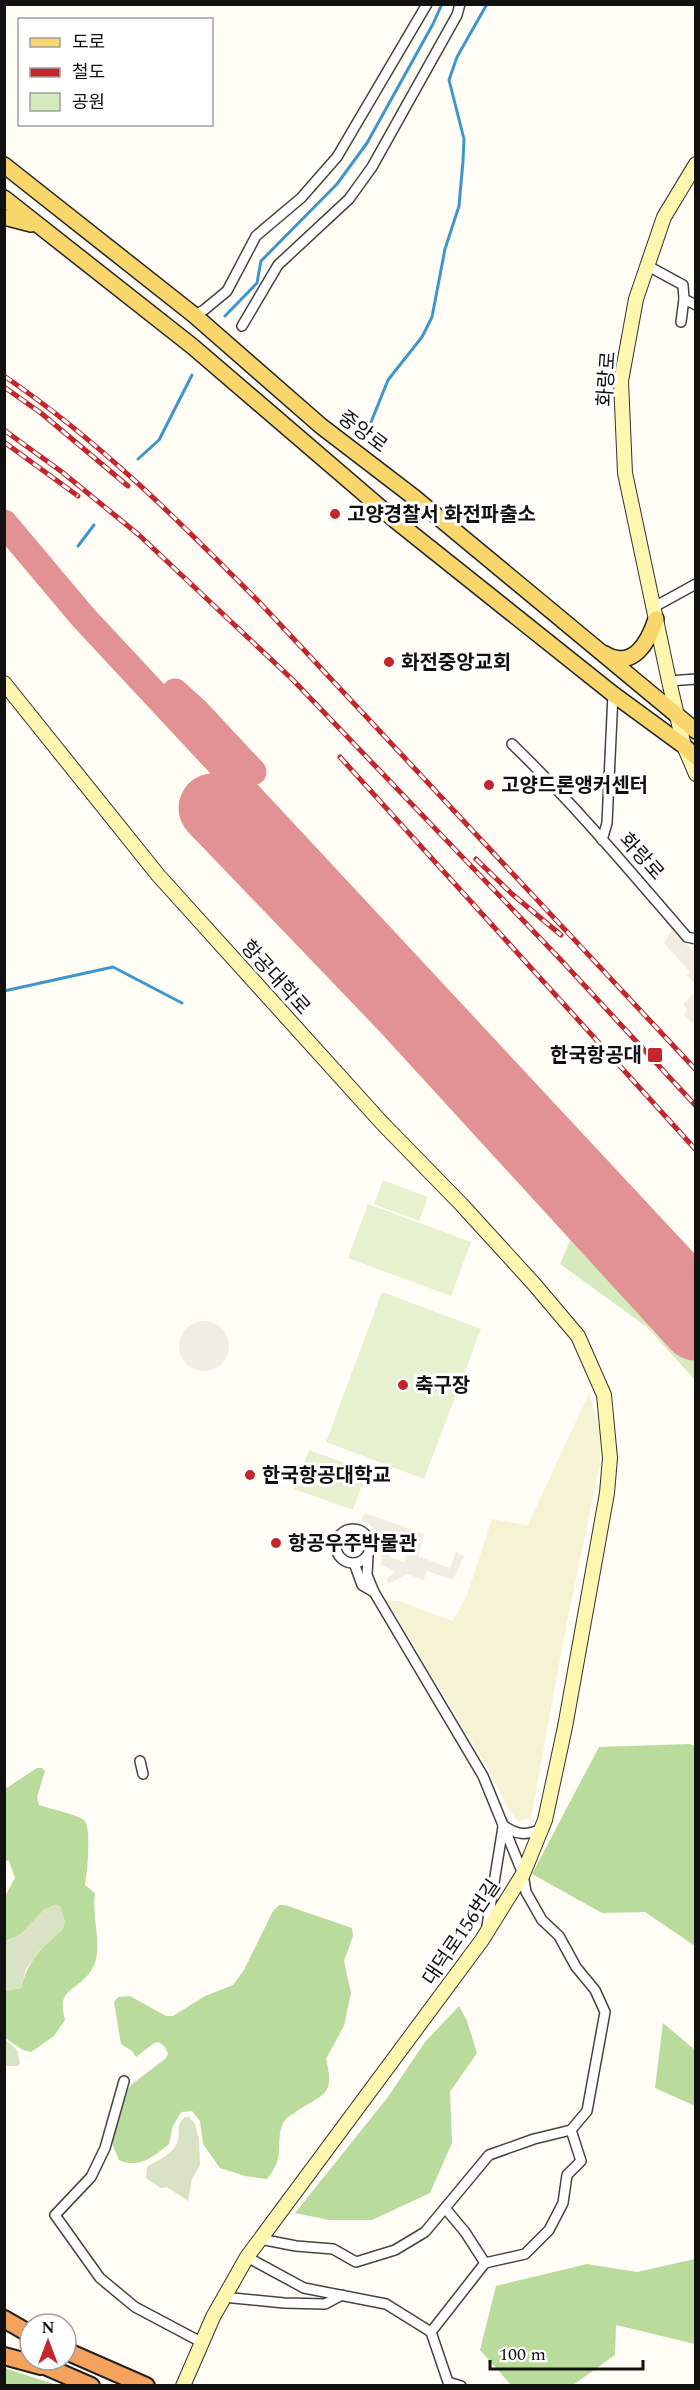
<svg xmlns="http://www.w3.org/2000/svg" width="700" height="2390" viewBox="0 0 700 2390" font-family="Spectral,'Noto Sans KR',serif">
  <style>
    .farmland { fill: #f6f3d4 }
    .green { fill: #d5ebbd }
    .forest { fill: #b9dc9c }
    .cemetery { fill: #d9e3c4 }
    .pitch { fill: #e6f2cf }
    .plaza { fill: #f1ede2; fill-rule: evenodd }
    .lines { fill: none; stroke-linecap: round; stroke-linejoin: round }
    .stream { stroke: #3f96cf; stroke-width: 3 }
    .taxiway { stroke: #e29292; stroke-width: 27 }
    .runway { stroke: #e29292; stroke-width: 69 }
    .street-casing { stroke: #444; stroke-width: 12 }
    .secondary-casing { stroke: #333; stroke-width: 16 }
    .primary-casing { stroke: #222; stroke-width: 18 }
    .highway-casing { stroke: #222; stroke-width: 20 }
    .street { stroke: #fff; stroke-width: 9 }
    .secondary { stroke: #fff6b0; stroke-width: 14 }
    .primary { stroke: #f9d66b; stroke-width: 15 }
    .highway { stroke: #f5a25d; stroke-width: 16 }
    .rail-casing { stroke: #c4262e; stroke-width: 5 }
    .rail { stroke: #fff; stroke-width: 3; stroke-dasharray: 9; stroke-linecap: butt }
    .poi-dot { fill: #c4262e; stroke: #fff; stroke-width: 2 }
    .labels { text-anchor: middle; stroke-width: 6; stroke-linejoin: round; paint-order: stroke }
    .street-label { font-size: 20px; fill: #111; stroke: #fff }
    .poi-label { font-size: 20px; font-weight: bold; fill: #111; stroke: #fff; text-anchor: start }
  </style>
  <rect width="100%" height="100%" fill="#fffdf5"/>
  <!-- farmland -->
  <polygon class="farmland" points="589,1393 601,1433 600,1463 565,1632 531,1818 518,1821 507,1807 491,1773 387,1601 399,1601 453,1621 467,1595 492,1519 528,1525"/>
  <!-- green -->
  <polygon class="green" points="582,1227 695,1349 695,1380 647,1327 560,1264 573,1234"/>
  <!-- forest -->
  <g class="forest">
    <polygon points="689,1744 696,1746 695,1946 645,1912 602,1913 532,1874 599,1747"/>
    <path d="M37,1768H42L45,1771L37,1797L39,1805C50,1809 76,1814 84,1820C92,1827 87,1874 85,1885L95,1893C91,1918 105,1950 91,1971C76,1993 56,1987 65,2020L54,2036L31,2052L23,2050L5,2038V1991L21,1988C29,1958 41,1949 63,1929L45,1909L20,1935L5,1941L4,1898L15,1878L9,1861L5,1860V1789Z"/>
    <path d="M279,1905H285L352,1928L353,1936L344,1961L351,1993L344,2026L326,2059C335,2095 325,2093 297,2111C292,2115 286,2117 283,2123C274,2145 287,2155 267,2179L245,2176L220,2168L203,2144L200,2121L192,2111L181,2112L173,2126L169,2144C152,2157 140,2169 119,2160L113,2146V2132L125,2094L131,2085L166,2058L168,2054L165,2047L159,2042L154,2043L136,2057L132,2051L121,2044L114,2002L118,1997L130,1996L166,2016H173L205,1996L233,1985L244,1970L273,1911Z"/>
    <polygon points="459,2006 467,2021 477,2053 450,2092 452,2143 430,2193 372,2220 329,2220 295,2213 388,2097 425,2042"/>
    <polygon points="663,2023 695,2050 695,2106 655,2088"/>
    <polygon points="695,2259 695,2344 616,2325 615,2355 573,2385 511,2385 480,2350 496,2286 587,2264 637,2272"/>
    <polygon points="4,2368 57,2385 5,2385"/>
  </g>
  <!-- cemetery -->
  <g class="cemetery">
    <polygon points="56,1904 61,1907 65,1922 63,1929 39,1951 26,1969 21,1988 5,1991 5,1941 20,1935 45,1909"/>
    <polygon points="4,2038 17,2050 20,2063 18,2066 5,2066"/>
    <path d="M185,2117H189L195,2124L199,2139L200,2165L192,2179L188,2201L167,2187L161,2188L146,2178L147,2167C156,2161 173,2154 177,2143C181,2133 175,2125 185,2117Z"/>
  </g>
  <!-- pitch -->
  <g class="pitch">
    <polygon points="383,1180 428,1197 419,1221 374,1204"/>
    <polygon points="368,1204 471,1242 451,1296 348,1258"/>
    <polygon points="382,1292 481,1329 424,1479 326,1442"/>
    <polygon points="309,1450 367,1471 353,1510 294,1489"/>
  </g>
  <!-- plaza -->
  <g class="plaza">
    <polygon points="672,929 695,953 695,984 687,975 690,972 664,943"/>
    <polygon points="695,992 695,1026 684,1015 687,1010 683,1004"/>
    <circle cx="204" cy="1346" r="25"/>
    <path d="M365,1513L424,1534L418,1556L450,1568L456,1552L464,1556L453,1580L427,1571L424,1580L407,1574L389,1584L386,1579L395,1572L380,1564L383,1557L380,1555L387,1537L379,1534L369,1524L361,1520ZM395,1540L409,1545L404,1562L389,1557Z"/>
  </g>
  <g class="lines">
    <!-- stream -->
    <g class="stream">
      <polyline points="225,316 257,283 261,261 337,184 367,143 433,24 442,4"/>
      <polyline points="365,437 388,380 422,337 432,317 445,249 459,206 463,161 464,139 449,80 457,57 487,4"/>
      <polyline points="138,459 159,440 192,375"/>
      <polyline points="78,546 94,525"/>
      <polyline points="4,991 113,967 182,1003"/>
    </g>
    <!-- taxiway -->
    <g class="taxiway">
      <polyline points="4,523 83,617 696,1275"/>
      <polyline points="175,692 196,711 253,772"/>
      <polyline points="571,1189 594,1167"/>
    </g>
    <!-- runway -->
    <polyline class="runway" points="213,808 403,1006 696,1326"/>
    <defs>
      <g id="street">
        <polyline points="648,266 683,285 684,299 696,305"/>
        <polyline points="194,315 204,310 227,291 256,236 301,198 337,157 427,4"/>
        <polyline points="681,322 684,299"/>
        <polyline points="242,326 278,265 349,199 372,167 457,15 460,4"/>
        <polyline points="654,607 696,584"/>
        <polyline points="669,681 696,679"/>
        <path d="M512,744C574,804 630,871 687,937L696,939"/>
        <polyline points="602,840 607,823 613,694"/>
        <circle cx="353" cy="1546" r="17"/>
        <polyline points="368,1555 367,1575 374,1592 483,1776 523,1874 526,1892 542,1920 559,1936 576,1967 595,1990 605,2012 587,2111 571,2130"/>
        <polyline points="354,1563 362,1585 374,1592"/>
        <polyline points="140,1761 143,1774"/>
        <path d="M503,1825C516,1835 526,1836 541,1829"/>
        <polyline points="487,1926 503,1827"/>
        <polyline points="124,2081 105,2148 91,2177 55,2215 100,2278 135,2307 201,2342"/>
        <polyline points="445,2208 465,2232 485,2263"/>
        <polyline points="260,2239 296,2246 333,2249 356,2262 395,2250 425,2232 489,2155 534,2139 571,2130"/>
        <polyline points="247,2257 304,2288 386,2304 431,2332 485,2263"/>
        <polyline points="485,2263 525,2254 549,2230 563,2203 567,2175 581,2161 571,2130"/>
        <polyline points="223,2297 284,2303 325,2304 342,2295"/>
        <polyline points="431,2332 448,2382 461,2386"/>
      </g>
      <g id="secondary">
        <polyline points="696,164 664,217 636,299 621,381 625,473 669,681 684,746 696,774"/>
        <polyline points="4,683 158,875 382,1123 461,1204 534,1284 578,1336 604,1395 610,1458 607,1493 565,1727 545,1820 523,1874 482,1940 247,2257 213,2317 183,2386"/>
      </g>
      <g id="primary">
        <polyline points="4,165 194,315 321,426 415,498 696,731"/>
        <polyline points="4,198 192,346 396,521 613,694 684,746 696,757"/>
        <polyline points="4,217 31,224"/>
        <path d="M605,654C633,671 649,641 656,619"/>
      </g>
      <g id="highway">
        <polyline points="4,2319 30,2334"/>
        <polyline points="66,2351 146,2386"/>
        <polyline points="4,2356 41,2366"/>
        <polyline points="31,2360 91,2386"/>
      </g>
    </defs>
    <!-- street casing -->
    <use href="#street" class="street-casing"/>
    <!-- secondary casing -->
    <use href="#secondary" class="secondary-casing"/>
    <!-- primary casing -->
    <use href="#primary" class="primary-casing"/>
    <!-- highway casing -->
    <use href="#highway" class="highway-casing"/>
    <!-- street -->
    <use href="#street" class="street"/>
    <!-- secondary -->
    <use href="#secondary" class="secondary"/>
    <!-- primary -->
    <use href="#primary" class="primary"/>
    <!-- highway -->
    <use href="#highway" class="highway"/>
    <defs>
      <g id="rail">
        <path d="M4,376C100,441 181,523 262,605L696,1070"/>
        <polyline points="4,387 41,413 128,486"/>
        <polyline points="4,430 62,472 139,535 293,680 560,959 696,1106"/>
        <polyline points="4,442 78,496"/>
        <polyline points="340,757 696,1150"/>
        <polyline points="476,859 512,894 561,935"/>
      </g>
    </defs>
    <!-- rail casing -->
    <use href="#rail" class="rail-casing"/>
    <!-- rail -->
    <use href="#rail" class="rail"/>
  </g>
  <!-- markers -->
  <g class="poi-dot">
    <circle cx="335" cy="514" r="6"/>
    <circle cx="389" cy="662" r="6"/>
    <circle cx="489" cy="785" r="6"/>
    <rect x="647" y="1047" width="16" height="16" rx="3"/>
    <circle cx="403" cy="1385" r="6"/>
    <circle cx="250" cy="1475" r="6"/>
    <circle cx="276" cy="1543" r="6"/>
  </g>
  <g class="labels">
    <!-- street labels -->
    <g class="street-label">
      <text transform="translate(606 379) rotate(-86)" y="7">화랑로</text>
      <text transform="translate(363 431) rotate(37)" y="7">중앙로</text>
      <text transform="translate(642 856) rotate(48)" y="7">화랑로</text>
      <text transform="translate(276 977) rotate(48)" y="7">항공대학로</text>
      <text transform="translate(461 1932) rotate(-56)" y="7">대덕로156번길</text>
    </g>
    <!-- poi labels -->
    <g class="poi-label">
      <text x="347" y="521">고양경찰서 화전파출소</text>
      <text x="401" y="669">화전중앙교회</text>
      <text x="501" y="792">고양드론앵커센터</text>
      <text x="642" y="1062" text-anchor="end">한국항공대</text>
      <text x="415" y="1392">축구장</text>
      <text x="262" y="1482">한국항공대학교</text>
      <text x="288" y="1550">항공우주박물관</text>
    </g>
  </g>
  <!-- border -->
  <rect width="700" height="2390" fill="none" stroke="#111111" stroke-width="12"/>
  <!-- legend -->
  <rect x="18" y="18" width="195" height="108" fill="#ffffff" stroke="#a0a0a0" stroke-width="1.5"/>
  <rect x="30" y="38" width="30" height="9" fill="#f9d66b" stroke="#a0a0a0" stroke-width="1.5"/>
  <text x="72" y="48" font-size="18" fill="#111111">도로</text>
  <rect x="30" y="68" width="30" height="9" fill="#c4262e" stroke="#a0a0a0" stroke-width="1.5"/>
  <text x="72" y="78" font-size="18" fill="#111111">철도</text>
  <rect x="30" y="93" width="30" height="18" fill="#d5ebbd" stroke="#a0a0a0" stroke-width="1.5"/>
  <text x="72" y="108" font-size="18" fill="#111111">공원</text>
  <!-- north arrow -->
  <g transform="translate(48 2342)"><circle r="28" fill="#ffffff" stroke="#a0a0a0" stroke-width="1.5"/>
  <path d="M0-4.5L10 22L0 15L-10 22Z" fill="#c4262e"/>
  <text y="-9" font-size="16" font-weight="bold" text-anchor="middle" fill="#111111">N</text>
  </g>
  <!-- scale -->
  <path d="M490 2360v9h153v-9" fill="none" stroke="#111111" stroke-width="3"/>
  <text x="499" y="2360" font-size="18" fill="#111111" stroke="#ffffff" stroke-width="4.5" paint-order="stroke">100 m</text>
</svg>
